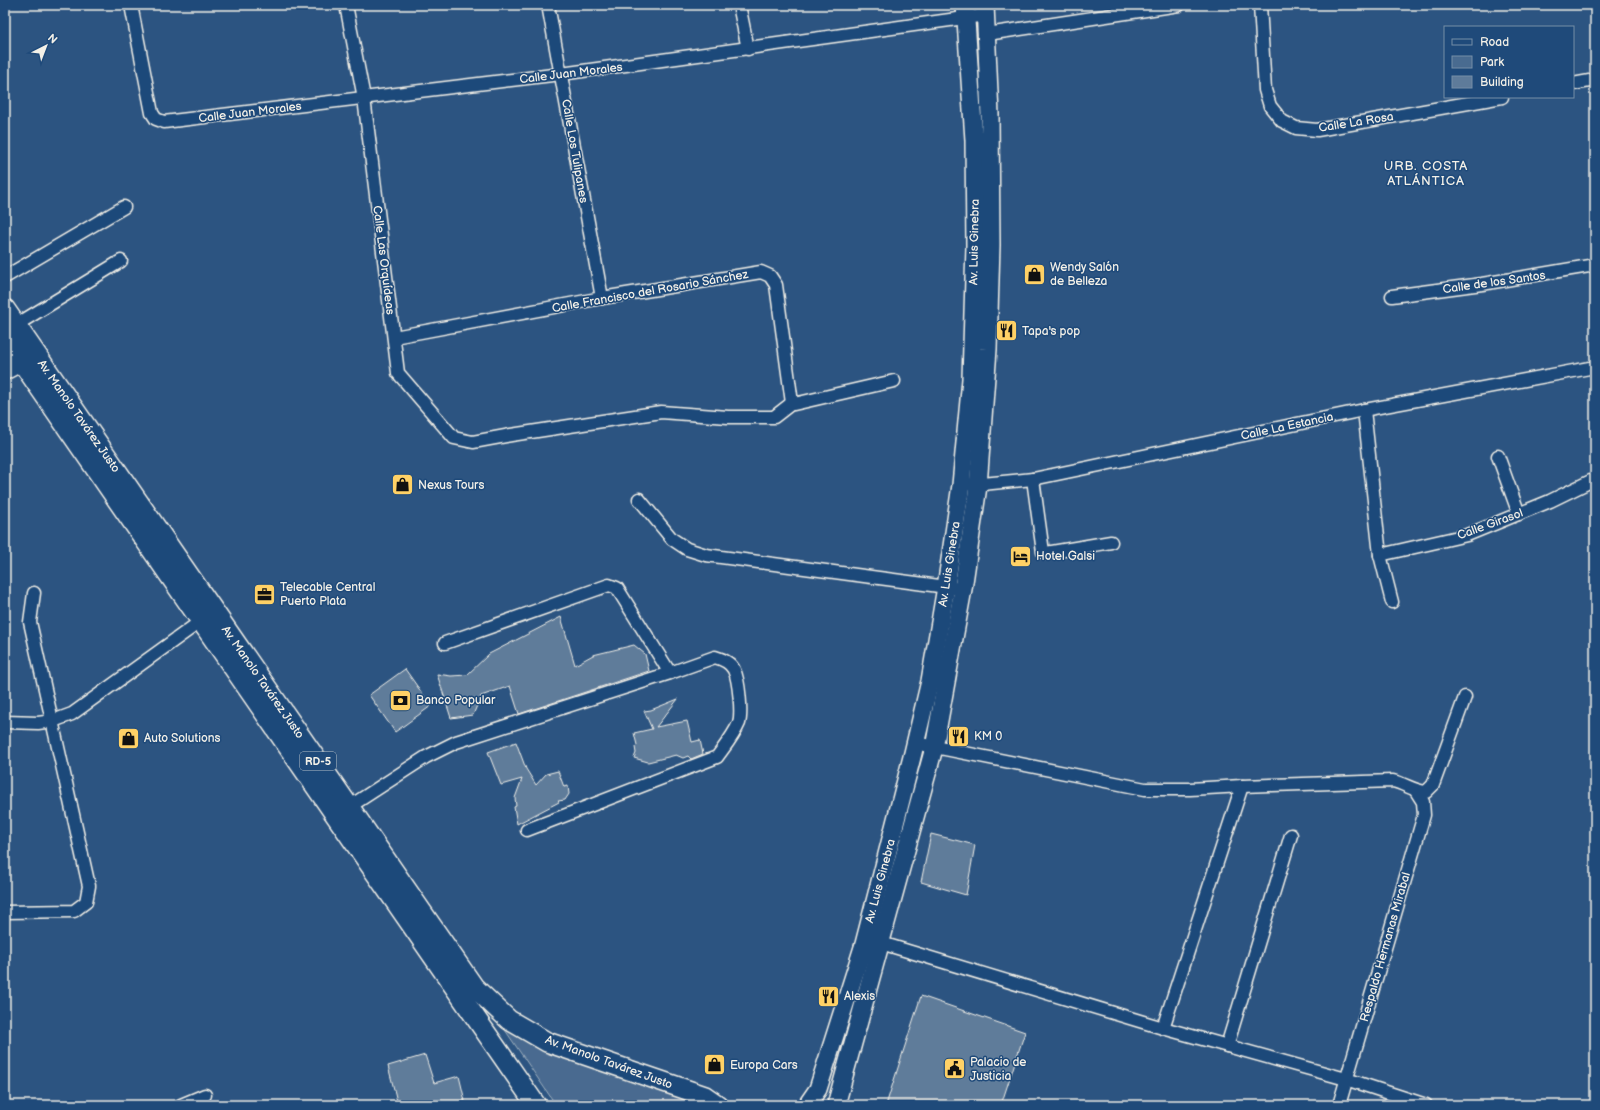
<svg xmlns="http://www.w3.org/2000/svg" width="1600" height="1110" viewBox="0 0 1600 1110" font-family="'Balsamiq Sans',sans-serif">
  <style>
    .green { fill: #496b90; stroke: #9eaebc }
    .building { fill: #5e7b9a; stroke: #f4f1e8 }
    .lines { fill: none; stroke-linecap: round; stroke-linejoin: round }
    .street-casing { stroke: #f4f1e8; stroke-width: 15 }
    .secondary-casing { stroke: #f4f1e8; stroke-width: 20 }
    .primary-casing { stroke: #f4f1e8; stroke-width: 22 }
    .street { stroke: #1f4a7a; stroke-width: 12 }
    .secondary { stroke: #1f4a7a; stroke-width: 17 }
    .primary { stroke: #1f4a7a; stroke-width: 19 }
    .labels { text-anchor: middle; stroke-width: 3; stroke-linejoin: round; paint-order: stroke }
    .shield { fill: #1f4a7a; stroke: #b4bfc7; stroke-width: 1 }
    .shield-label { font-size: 11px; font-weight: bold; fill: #f4f1e8 }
    .street-label { font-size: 12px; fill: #f4f1e8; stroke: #1f4a7a }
    .poi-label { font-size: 12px; fill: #f4f1e8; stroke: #1f4a7a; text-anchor: start }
    .neighbourhood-label { font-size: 13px; letter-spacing: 1px; fill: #f4f1e8; stroke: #1f4a7a }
  </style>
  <rect width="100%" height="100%" fill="#2c5481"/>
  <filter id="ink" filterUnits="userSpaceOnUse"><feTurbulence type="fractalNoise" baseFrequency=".025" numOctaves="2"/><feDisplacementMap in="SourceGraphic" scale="8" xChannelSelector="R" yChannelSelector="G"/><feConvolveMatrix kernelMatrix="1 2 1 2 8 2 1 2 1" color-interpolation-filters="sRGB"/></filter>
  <g filter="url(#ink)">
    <!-- green -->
    <polygon class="green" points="503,1027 700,1102 693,1105 556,1105"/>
    <!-- building -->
    <g class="building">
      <polygon points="561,617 575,665 593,655 634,645 645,654 649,671 519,714 510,686 481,696 473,715 451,718 437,674 451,676 467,675 489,654"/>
      <polygon points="405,669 431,706 395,732 369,695"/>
      <polygon points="678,699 656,727 687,721 692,742 700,740 703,754 691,759 688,756 683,758 676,755 648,762 634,758 636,753 635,747 637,745 634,733 652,729 644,711 651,710"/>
      <polygon points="516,742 526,769 536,785 546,774 558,771 564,787 568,786 569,794 565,800 558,801 559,802 517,824 514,807 516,806 515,798 522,779 501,785 488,752"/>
      <polygon points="931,834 975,845 966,895 921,882"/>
      <polygon points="921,996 1025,1032 1001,1105 886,1105"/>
      <polygon points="425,1055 434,1083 459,1076 465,1101 447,1105 398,1105 388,1066"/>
    </g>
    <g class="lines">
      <defs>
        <g id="street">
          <polyline points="131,5 152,113 156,119 164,122 561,74 986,15"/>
          <polyline points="346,5 364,98 398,373 454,438 473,442 511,435 661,412 728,417 774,417 792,403"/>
          <polyline points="548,5 602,298"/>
          <polyline points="739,5 748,49"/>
          <polyline points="1260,5 1265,90 1270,106 1282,121 1296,128 1317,130 1502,97"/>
          <polyline points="987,34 1179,5"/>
          <polyline points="1573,84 1595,80"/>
          <polyline points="5,277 124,207"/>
          <polyline points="1392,296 1482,284 1595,265"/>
          <polyline points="16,325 121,261"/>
          <polyline points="394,337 602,298 761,272 770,276 776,285 792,403 794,404 894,381"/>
          <polyline points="1364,410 1380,555 1392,602"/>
          <polyline points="1498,456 1519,514"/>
          <polyline points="1033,479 1043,552 1046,553 1111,542"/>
          <polyline points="972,485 1033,479 1364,410 1595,367"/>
          <polyline points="639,499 672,539 687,549 706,555 954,588"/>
          <polyline points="1380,555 1467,535 1550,501 1595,479"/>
          <polyline points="445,643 609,585 617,588 670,673"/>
          <polyline points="5,722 38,723 53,721 72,714 201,621"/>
          <path d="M915,743L1145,789H1190L1242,786L1393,781C1405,784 1414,791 1426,792L1433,785L1465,697"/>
          <path d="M349,807L426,757L456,742L670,673L715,657C722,659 731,663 734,670C739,680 742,713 739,723C734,735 725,746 717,757L527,830"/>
          <polyline points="5,912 74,911 86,902 89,886 30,622 34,593"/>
          <polyline points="881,943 1163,1028 1346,1079 1426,1105"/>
          <polyline points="1163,1028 1242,786"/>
          <polyline points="1227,1046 1291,835"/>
          <polyline points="181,1105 205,1095"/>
          <polyline points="1339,1105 1424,815 1423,802 1416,791"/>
        </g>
        <g id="secondary">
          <polyline points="5,371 33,356"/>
          <polyline points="807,1105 818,1089 864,944 913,753 930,681 946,587 961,485 971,379 975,246 974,140 965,5"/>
          <polyline points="836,1105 934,748 963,589 978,486 988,349 991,245 990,115 985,5"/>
        </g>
        <g id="primary">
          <polyline points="5,309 474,987 509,1020 547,1042 705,1096 718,1105"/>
          <polyline points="5,338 536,1105"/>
        </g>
      </defs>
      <!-- street casing -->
      <use href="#street" class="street-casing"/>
      <!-- secondary casing -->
      <use href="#secondary" class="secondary-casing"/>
      <!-- primary casing -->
      <use href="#primary" class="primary-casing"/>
      <!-- street -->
      <use href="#street" class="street"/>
      <!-- secondary -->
      <use href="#secondary" class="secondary"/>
      <!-- primary -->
      <use href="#primary" class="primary"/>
    </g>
  </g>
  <!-- icons -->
  <defs>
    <symbol id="shop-square" viewBox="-11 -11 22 22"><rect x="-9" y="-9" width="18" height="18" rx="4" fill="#ffd166" stroke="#1f4a7a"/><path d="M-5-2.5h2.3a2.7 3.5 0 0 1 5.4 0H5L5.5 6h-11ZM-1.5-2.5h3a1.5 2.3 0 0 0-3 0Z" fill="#111"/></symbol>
    <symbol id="restaurant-square" viewBox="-11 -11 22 22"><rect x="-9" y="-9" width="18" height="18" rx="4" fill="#ffd166" stroke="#1f4a7a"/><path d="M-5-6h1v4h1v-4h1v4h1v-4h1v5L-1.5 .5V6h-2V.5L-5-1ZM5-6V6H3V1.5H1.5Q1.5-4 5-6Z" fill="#111"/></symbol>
    <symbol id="hotel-square" viewBox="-11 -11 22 22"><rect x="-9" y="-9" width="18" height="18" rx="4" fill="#ffd166" stroke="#1f4a7a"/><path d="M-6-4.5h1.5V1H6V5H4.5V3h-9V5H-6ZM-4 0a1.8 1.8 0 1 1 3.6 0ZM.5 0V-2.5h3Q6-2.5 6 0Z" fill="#111"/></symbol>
    <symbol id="office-square" viewBox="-11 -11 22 22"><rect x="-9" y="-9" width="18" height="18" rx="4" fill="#ffd166" stroke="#1f4a7a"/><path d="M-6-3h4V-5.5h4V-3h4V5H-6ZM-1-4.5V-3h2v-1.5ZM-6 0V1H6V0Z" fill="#111"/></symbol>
    <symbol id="bank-square" viewBox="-11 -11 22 22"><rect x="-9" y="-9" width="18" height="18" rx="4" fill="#ffd166" stroke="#1f4a7a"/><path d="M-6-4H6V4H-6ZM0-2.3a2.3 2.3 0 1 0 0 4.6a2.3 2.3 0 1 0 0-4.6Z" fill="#111"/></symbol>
    <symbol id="civic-square" viewBox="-11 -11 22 22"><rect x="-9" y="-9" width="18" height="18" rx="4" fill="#ffd166" stroke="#1f4a7a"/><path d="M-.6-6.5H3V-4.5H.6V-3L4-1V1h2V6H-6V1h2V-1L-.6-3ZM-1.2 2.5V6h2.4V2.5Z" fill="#111"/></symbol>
  </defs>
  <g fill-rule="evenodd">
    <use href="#shop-square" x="1022" y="262" width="25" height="25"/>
    <use href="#restaurant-square" x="994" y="318" width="25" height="25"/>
    <use href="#shop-square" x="390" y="472" width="25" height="25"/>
    <use href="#hotel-square" x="1008" y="544" width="25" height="25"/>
    <use href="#office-square" x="252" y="582" width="25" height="25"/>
    <use href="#bank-square" x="388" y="688" width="25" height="25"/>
    <use href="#restaurant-square" x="946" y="724" width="25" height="25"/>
    <use href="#shop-square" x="116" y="726" width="25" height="25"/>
    <use href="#restaurant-square" x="816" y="984" width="25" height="25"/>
    <use href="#shop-square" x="702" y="1052" width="25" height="25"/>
    <use href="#civic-square" x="942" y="1056" width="25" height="25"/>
  </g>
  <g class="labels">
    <!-- shield labels -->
    <rect class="shield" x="300" y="752" width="36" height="18" rx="3"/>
    <g class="shield-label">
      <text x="318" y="765">RD-5</text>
    </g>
    <!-- street labels -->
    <g class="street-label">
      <text transform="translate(571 73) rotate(-7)" y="4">Calle Juan Morales</text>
      <text transform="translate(250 112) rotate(-7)" y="4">Calle Juan Morales</text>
      <text transform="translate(1356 122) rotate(-9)" y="4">Calle La Rosa</text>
      <text transform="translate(575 151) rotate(80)" y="4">Calle Los Tulipanes</text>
      <text transform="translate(974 242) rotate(-89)" y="4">Av. Luis Ginebra</text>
      <text transform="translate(384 260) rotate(83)" y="4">Calle Las Orquídeas</text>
      <text transform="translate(1494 282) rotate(-8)" y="4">Calle de los Santos</text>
      <text transform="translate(650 291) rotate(-10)" y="4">Calle Francisco del Rosario Sánchez</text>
      <text transform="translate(79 416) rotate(55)" y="4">Av. Manolo Tavárez Justo</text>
      <text transform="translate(1287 426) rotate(-12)" y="4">Calle La Estancia</text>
      <text transform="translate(1490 524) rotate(-20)" y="4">Calle Girasol</text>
      <text transform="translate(949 564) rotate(-81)" y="4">Av. Luis Ginebra</text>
      <text transform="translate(263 682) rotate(55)" y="4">Av. Manolo Tavárez Justo</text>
      <text transform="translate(880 881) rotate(-75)" y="4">Av. Luis Ginebra</text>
      <text transform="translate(1385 947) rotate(-74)" y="4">Respaldo Hermanas Mirabal</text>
      <text transform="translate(609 1062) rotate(20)" y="4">Av. Manolo Tavárez Justo</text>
    </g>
    <!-- poi labels -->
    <g class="poi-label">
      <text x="1050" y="271">Wendy Salón<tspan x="1050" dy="14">de Belleza</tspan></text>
      <text x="1022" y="335">Tapa's pop</text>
      <text x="418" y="489">Nexus Tours</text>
      <text x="1036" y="560">Hotel Galsi</text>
      <text x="280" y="591">Telecable Central<tspan x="280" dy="14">Puerto Plata</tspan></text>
      <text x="416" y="704">Banco Popular</text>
      <text x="974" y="740">KM 0</text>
      <text x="144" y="742">Auto Solutions</text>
      <text x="844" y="1000">Alexis</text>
      <text x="970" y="1066">Palacio de<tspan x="970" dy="14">Justicia</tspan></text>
      <text x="730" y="1069">Europa Cars</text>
    </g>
    <!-- neighbourhood labels -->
    <g class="neighbourhood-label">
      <text x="1426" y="170">URB. COSTA<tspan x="1426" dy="15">ATLÁNTICA</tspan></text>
    </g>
  </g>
  <!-- margin -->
  <rect width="1600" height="1110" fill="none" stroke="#1f4a7a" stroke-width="20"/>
  <rect x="10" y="10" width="1580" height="1090" fill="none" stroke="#f4f1e8" stroke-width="1.5" filter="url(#ink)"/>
  <!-- legend -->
  <rect x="1444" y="26" width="130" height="72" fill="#1f4a7a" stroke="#748da6"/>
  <rect x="1452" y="39" width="20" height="6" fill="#1f4a7a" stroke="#748da6"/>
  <text x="1480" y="46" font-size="12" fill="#f4f1e8">Road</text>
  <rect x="1452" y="56" width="20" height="12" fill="#496b90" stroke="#748da6"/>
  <text x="1480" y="66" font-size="12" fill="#f4f1e8">Park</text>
  <rect x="1452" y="76" width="20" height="12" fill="#5e7b9a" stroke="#748da6"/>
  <text x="1480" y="86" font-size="12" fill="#f4f1e8">Building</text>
  <!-- north arrow -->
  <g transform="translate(46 46) rotate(42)" stroke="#1f4a7a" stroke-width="3" paint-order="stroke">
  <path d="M0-3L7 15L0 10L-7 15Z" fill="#f4f1e8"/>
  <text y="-6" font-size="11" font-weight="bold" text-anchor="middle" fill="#f4f1e8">N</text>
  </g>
</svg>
